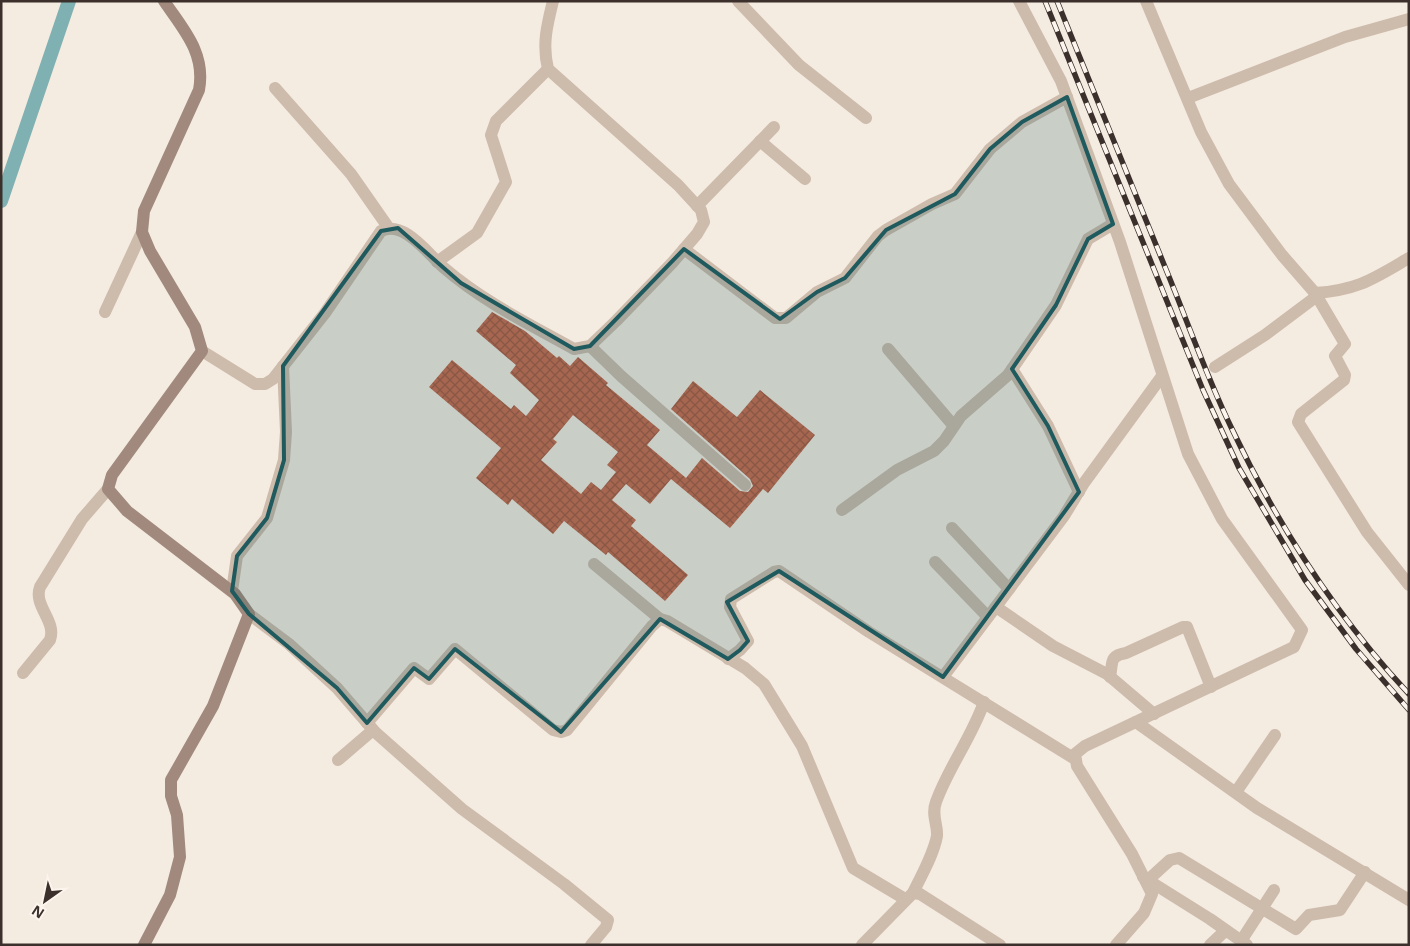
<svg xmlns="http://www.w3.org/2000/svg" width="1410" height="946" viewBox="0 0 1410 946" font-family="'Open Sans',sans-serif">
  <style>
    .lines { fill: none; stroke-linecap: round; stroke-linejoin: round }
    .canal { stroke: #7fb0b2; stroke-width: 14 }
    .building { fill: url(#building-cross-hatch); fill-rule: evenodd }
    .street { stroke: #cdbbac; stroke-width: 12 }
    .secondary { stroke: #a18a7d; stroke-width: 12 }
    .rail-casing { stroke: #3b302b; stroke-width: 5.5 }
    .rail { stroke: #fbf5ee; stroke-width: 4; stroke-dasharray: 11; stroke-linecap: butt }
    .marked { fill: #1f5a5e; fill-opacity: 0.2; stroke: #1f5a5e; stroke-width: 4; stroke-linejoin: round }
  </style>
  <defs>
    <pattern id="building-cross-hatch" width="8" height="8" patternUnits="userSpaceOnUse" patternTransform="scale(1.25)"><rect width="8" height="8" fill="#c8694b"/><path d="M0 0l8 8M0 8l8-8" fill="none" stroke="#a4573f"/></pattern>
  </defs>
  <rect width="100%" height="100%" fill="#f4ebe1"/>
  <g class="lines">
    <!-- canal -->
    <polyline class="canal" points="1,201 69,1"/>
  </g>
  <!-- building -->
  <path class="building" d="M492,312L525,331L557,358L559,356L570,366L578,357L608,383L606,385L660,430L647,445L686,478L702,458L740,491L748,492L753,486L750,479L671,409L693,381L737,417L760,390L815,435L768,493L763,489L730,528L671,479L650,504L626,484L612,500L636,520L631,526L688,575L665,601L608,552L606,555L564,521L553,534L512,499L508,505L476,478L501,448L429,387L452,360L511,409L514,405L526,416L539,400L510,373L516,365L476,331ZM573,415L618,452L607,465L616,472L601,490L591,482L581,494L541,460L557,442L553,439Z"/>
  <g class="lines">
    <!-- street -->
    <g class="street">
      <polyline points="738,1 799,65 866,118"/>
      <polyline points="1019,1 1061,81 1120,242 1188,454 1222,519 1302,630 1294,647 1085,746 1075,754 1077,766 1132,854 1152,894 1144,913 1116,945"/>
      <path d="M1146,1L1201,132L1229,184L1282,255L1315,293C1358,290 1373,279 1409,258"/>
      <polyline points="275,88 351,174 388,227"/>
      <polyline points="1188,98 1345,37 1409,19"/>
      <polyline points="760,141 805,179"/>
      <polyline points="697,206 774,127"/>
      <polyline points="684,249 775,318 786,318 817,292 845,278 878,236 886,230 932,204 955,194 990,149 1022,122 1067,97"/>
      <polyline points="437,262 477,233 506,182 491,135 496,121 548,69"/>
      <polyline points="1315,293 1345,344 1335,356 1345,375 1344,380 1301,414 1298,422 1367,532 1409,585"/>
      <polyline points="105,312 142,232"/>
      <polyline points="590,346 621,376 745,485"/>
      <polyline points="888,349 953,425"/>
      <path d="M202,351L255,384H265L273,379L325,313L381,231C404,220 427,253 443,267C482,301 529,324 574,349L590,346L616,321L672,263L697,234L704,222L701,210L678,185L548,69C542,45 547,25 553,1"/>
      <polyline points="1215,367 1265,335 1317,296"/>
      <polyline points="1012,369 1048,426 1079,492"/>
      <polyline points="842,510 897,470 934,451 944,441 961,416 1008,375 1056,305 1088,239 1113,224"/>
      <polyline points="952,528 1009,589"/>
      <polyline points="935,562 988,617"/>
      <polyline points="594,564 660,619"/>
      <polyline points="232,591 237,556 267,518 284,460 286,432 283,366"/>
      <polyline points="996,607 1053,646 1107,674 1154,714"/>
      <polyline points="249,614 289,644 337,688 375,732 462,809 564,884 608,920 606,927 591,945"/>
      <polyline points="728,659 740,650 748,641 730,607 731,599 774,572 779,571 869,632 1075,759"/>
      <path d="M23,673L50,640C57,621 33,606 40,587L82,519L108,489"/>
      <polyline points="943,677 1064,516 1084,483 1162,376"/>
      <path d="M1110,677C1113,662 1109,656 1126,653L1183,627H1187L1211,687"/>
      <polyline points="1136,722 1257,808 1409,900"/>
      <polyline points="367,723 414,668 429,679 455,649 553,730 561,732 567,730 652,626 660,619 667,621 745,668 764,684 802,746 853,868 905,899"/>
      <polyline points="338,760 373,730"/>
      <polyline points="1236,792 1275,735"/>
      <polyline points="1143,877 1210,919 1247,945"/>
      <polyline points="1148,880 1170,860 1179,858 1296,929 1309,915 1340,910 1365,872"/>
      <path d="M913,893C922,874 933,856 937,836C938,825 931,815 936,802C948,768 972,737 984,702"/>
      <polyline points="1241,941 1274,890"/>
      <polyline points="862,945 913,893 920,894 1000,945"/>
      <polyline points="1210,945 1225,931"/>
    </g>
    <!-- secondary -->
    <path class="secondary" d="M144,945L170,895L180,857L177,815L171,796V780L213,706L249,614L235,594L127,511L108,489L112,475L202,351L195,327L150,251L142,232L144,211L199,90C206,53 183,29 164,1"/>
    <defs>
      <g id="rail">
        <polyline points="1045,1 1203,390 1239,468 1305,580 1356,649 1409,710"/>
        <path d="M1057,1C1093,90 1129,178 1165,267C1187,320 1206,375 1231,427C1277,524 1336,616 1409,694"/>
      </g>
    </defs>
    <!-- rail casing -->
    <use href="#rail" class="rail-casing"/>
    <!-- rail -->
    <use href="#rail" class="rail"/>
  </g>
  <!-- marked area -->
  <path class="marked" d="M1067,97L1113,224L1088,239L1056,305L1012,369L1048,426L1079,492L943,677L779,571L727,602L748,641L740,650L728,659L660,619L561,732L455,649L429,679L414,668L367,723L337,688L249,614L232,591L237,556L267,518L284,460L283,366L381,231L398,228L461,283L574,349L590,346L684,249L780,319L817,292L845,278L886,230L955,194L990,149L1022,122Z"/>
  <!-- border -->
  <rect width="1410" height="946" fill="none" stroke="#3b302b" stroke-width="5"/>
  <!-- north arrow -->
  <g transform="translate(45 901) rotate(213)" stroke="#fbf5ee" stroke-width="4" paint-order="stroke">
  <path d="M0-4L9 19L0 12L-9 19Z" fill="#3b302b"/>
  <text y="-8" font-size="14" font-weight="bold" text-anchor="middle" fill="#3b302b">N</text>
  </g>
</svg>
